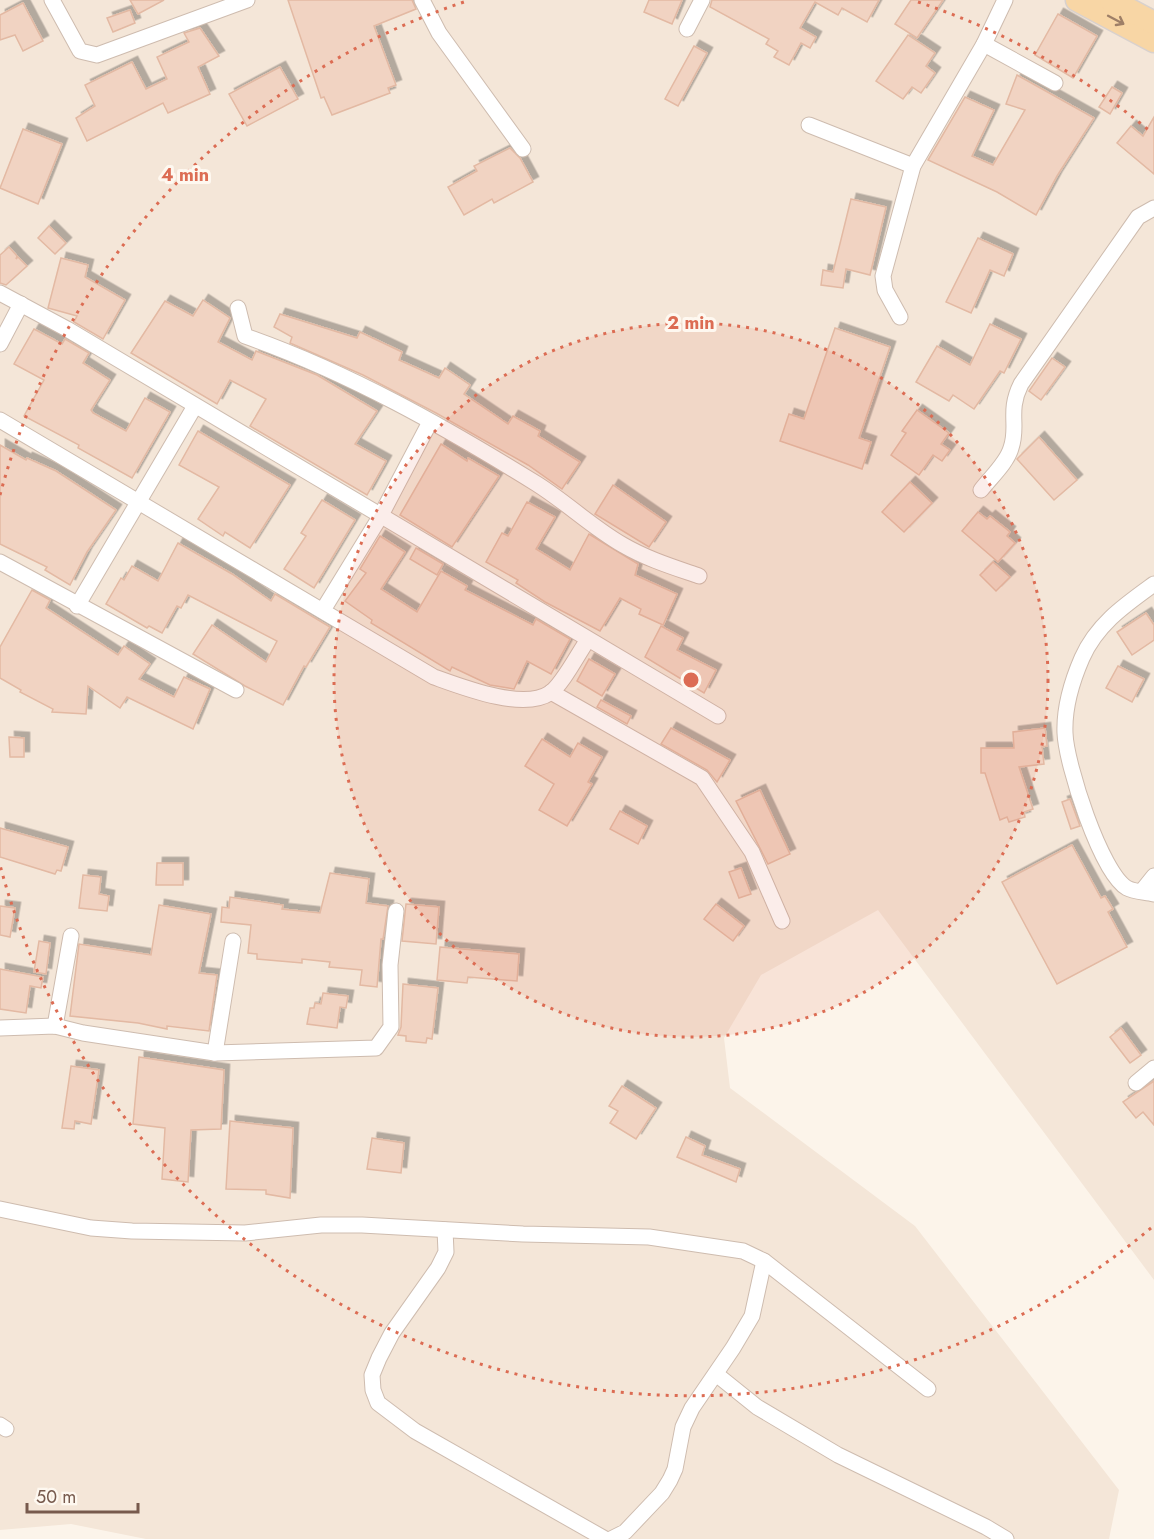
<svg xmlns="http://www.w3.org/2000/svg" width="1154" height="1539" viewBox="0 0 1154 1539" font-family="Jost,sans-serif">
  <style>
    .residential { fill: #f4e6d8 }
    .building { fill: #f1d3c2; stroke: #e3b9a3; stroke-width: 1.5; filter: url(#shadow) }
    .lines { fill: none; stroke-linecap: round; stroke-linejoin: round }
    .street-casing { stroke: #cebcaf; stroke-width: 17 }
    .primary-casing { stroke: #d9d1cd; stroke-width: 25 }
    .street { stroke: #fff; stroke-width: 15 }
    .primary { stroke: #f8d6a5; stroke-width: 22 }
    .oneway { stroke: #9e7f67 }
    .ring { fill: none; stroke: #dc6c53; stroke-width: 3; stroke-dasharray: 3 6 }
    .centre { fill: #dc6c53; stroke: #fef8f0; stroke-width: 3 }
    .ring-label { font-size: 18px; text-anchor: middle; font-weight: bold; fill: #dc6c53; stroke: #fef8f0; stroke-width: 6; stroke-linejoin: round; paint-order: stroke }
  </style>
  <defs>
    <filter id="shadow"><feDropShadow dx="5.5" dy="-5.5" stdDeviation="0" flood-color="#0004"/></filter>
  </defs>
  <rect width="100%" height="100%" fill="#fcf4ea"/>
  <!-- residential -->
  <polygon class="residential" points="0,0 1154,0 1154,1280 878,910 761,975 724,1038 730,1088 915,1226 1119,1490 1109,1539 146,1539 71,1524 0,1530"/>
  <!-- building -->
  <g class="building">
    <polygon points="130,0 164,0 138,14"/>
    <polygon points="288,0 412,0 416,9 374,26 396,85 388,88 390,93 332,115 324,97 321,98"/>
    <polygon points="649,0 682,0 672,24 644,12"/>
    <polygon points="712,0 879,0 867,22 842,8 838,15 815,2 800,28 816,37 810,48 801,43 789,65 774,57 778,51 766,44 769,39 710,7"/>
    <polygon points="911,0 943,0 917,38 895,24"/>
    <polygon points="23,3 43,41 23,51 15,35 0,40 0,15"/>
    <polygon points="130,10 135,23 113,32 107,18"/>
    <polygon points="1058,14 1097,36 1073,78 1035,55"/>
    <polygon points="200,28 219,56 198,67 210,94 168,113 163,103 87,141 76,118 95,106 85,85 132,62 146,89 167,79 157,57 189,42 184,33"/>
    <polygon points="908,35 935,53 926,66 935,73 921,93 912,87 903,99 876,81"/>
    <polygon points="694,46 707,53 678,106 665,99"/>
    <polygon points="280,67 298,99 247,126 229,94"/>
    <polygon points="1017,75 1094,118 1057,176 1036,215 997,192 928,160 965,97 994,110 972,156 993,165 1025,110 1006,104"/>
    <polygon points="1112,87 1122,93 1110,114 1099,107"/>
    <polygon points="1154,117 1154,174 1117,143 1131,126 1143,136"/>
    <polygon points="23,129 62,144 38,204 0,188"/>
    <polygon points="510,148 520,158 533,182 494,203 492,199 464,215 448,187 477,171 474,166"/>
    <polygon points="851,199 886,207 870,275 846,269 843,288 821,285 823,270 833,272"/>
    <polygon points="49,226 66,243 55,254 38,238"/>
    <polygon points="978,238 1013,254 1004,276 990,270 971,313 946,302"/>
    <polygon points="9,247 17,256 16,259 18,257 27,266 6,285 0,283 0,255"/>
    <polygon points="61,258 88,265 85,277 125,300 103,339 74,322 77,316 48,308"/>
    <polygon points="203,300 230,318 218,342 252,360 256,351 317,375 377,411 355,444 386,461 367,495 250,426 266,399 230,380 217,404 131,353 165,301 193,316"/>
    <polygon points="280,314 357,338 360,332 402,352 399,360 439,378 445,368 470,385 464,394 508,424 513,416 540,431 538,436 580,462 562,489 528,465 436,413 363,375 290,343 292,337 274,327"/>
    <polygon points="990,324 1021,339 1004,373 1000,371 974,409 953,395 949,401 916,382 937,346 970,365"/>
    <polygon points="835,328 890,347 859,438 871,442 862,469 780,441 789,414 804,419"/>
    <polygon points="34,329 62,344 65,339 89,353 83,363 110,380 91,410 93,413 126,431 145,398 170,412 132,478 78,448 79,445 24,416 44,380 14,364"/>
    <polygon points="1052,358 1065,367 1041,400 1029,391"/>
    <polygon points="917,410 949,433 941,444 950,450 942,461 933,455 919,475 891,455 906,433 902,431"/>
    <polygon points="198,431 290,485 250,548 225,532 223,536 198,519 219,487 179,465"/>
    <polygon points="1039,437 1077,480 1054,500 1017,459"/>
    <polygon points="441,444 467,461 468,458 499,476 452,547 400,515"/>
    <polygon points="0,445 26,460 27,458 56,471 116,510 87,552 70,585 45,570 47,567 0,544"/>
    <polygon points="910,482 932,503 904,532 882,512"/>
    <polygon points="613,485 666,522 649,547 595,514"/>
    <polygon points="322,500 355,520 314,588 284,569 306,536 301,533"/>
    <polygon points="527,502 555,517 536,549 570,570 589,534 638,564 635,575 677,594 663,625 639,614 641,609 620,598 600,631 545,602 516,583 518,580 486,562 502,533 508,536"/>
    <polygon points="978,512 987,519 990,516 1010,532 1007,536 1015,543 998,562 962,531"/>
    <polygon points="380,536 405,552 381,589 417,612 441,571 467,586 465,590 533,625 536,619 570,639 551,674 527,661 514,689 490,685 452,667 450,671 371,623 372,620 345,601 366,573 360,569"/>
    <polygon points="178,543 232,574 271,601 275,594 330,627 306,667 304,666 283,705 245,686 193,654 212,625 266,662 277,641 188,595 181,608 177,606 162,633 149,626 147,628 106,604 121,578 124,580 132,566 158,581"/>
    <polygon points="416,548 443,564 437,575 410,559"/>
    <polygon points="993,562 1010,577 996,591 980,575"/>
    <polygon points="32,590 50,600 46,608 118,655 124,646 150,664 139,679 174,697 184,677 210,689 193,729 127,697 120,708 88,686 86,714 52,712 53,709 20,692 21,690 0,678 0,647"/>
    <polygon points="1146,613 1154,625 1154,640 1132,655 1117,632"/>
    <polygon points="661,626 683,638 677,650 716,670 704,693 645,657"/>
    <polygon points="589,659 615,674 602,696 577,681"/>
    <polygon points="1118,666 1144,679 1132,702 1106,688"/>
    <polygon points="601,700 631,716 627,724 597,707"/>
    <polygon points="671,728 730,760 717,782 707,770 661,744"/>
    <polygon points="1045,728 1047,746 1042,747 1044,764 1019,767 1033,809 1024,812 1025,817 1009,822 1007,817 1000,820 985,773 981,773 981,748 1014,748 1013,732"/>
    <polygon points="9,737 24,738 24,757 10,757"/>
    <polygon points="542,739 570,757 578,743 602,757 588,782 592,784 567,826 539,810 554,784 525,766"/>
    <polygon points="760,790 790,854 768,864 736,801"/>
    <polygon points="1070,799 1080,826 1071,829 1062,802"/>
    <polygon points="620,811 647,826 638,844 610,829"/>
    <polygon points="0,828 68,847 61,871 57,870 55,874 0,857"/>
    <polygon points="1072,845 1101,898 1105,896 1113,909 1108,912 1127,947 1057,984 1002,882"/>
    <polygon points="157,863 183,863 183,885 156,885"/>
    <polygon points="741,868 751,894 739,898 729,872"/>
    <polygon points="330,873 369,879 366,903 388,906 383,939 381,939 377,987 360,985 362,970 329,967 330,962 302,959 302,963 257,959 257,954 248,953 251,925 221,922 222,907 229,908 230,897 283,905 282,909 320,913"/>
    <polygon points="83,875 101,877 99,894 109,896 107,911 79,908"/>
    <polygon points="406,904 439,907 436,944 402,941"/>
    <polygon points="716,904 744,926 733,941 704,919"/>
    <polygon points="159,905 211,914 199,973 217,975 209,1031 167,1026 167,1029 138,1023 70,1016 79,944 151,955"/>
    <polygon points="0,906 15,908 10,937 0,935"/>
    <polygon points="39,941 50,943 46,974 34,972"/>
    <polygon points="440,947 519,954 517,981 468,977 467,983 437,980"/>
    <polygon points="0,969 43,977 41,988 30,986 26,1013 0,1009"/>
    <polygon points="403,984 438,988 432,1039 427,1038 426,1043 406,1041 406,1036 398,1035 401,1027"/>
    <polygon points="323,993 348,996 346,1008 340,1007 337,1028 307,1024 310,1008 314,1008 315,1003 321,1004"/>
    <polygon points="1121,1028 1141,1055 1130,1063 1110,1037"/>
    <polygon points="139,1057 224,1070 221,1129 191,1130 188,1182 162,1179 165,1128 133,1124"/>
    <polygon points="71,1066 99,1070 91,1124 75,1121 74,1129 62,1128"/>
    <polygon points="1154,1081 1154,1125 1143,1112 1136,1118 1123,1102"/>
    <polygon points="622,1086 656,1108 636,1139 610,1123 618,1111 609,1106"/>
    <polygon points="230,1121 293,1128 290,1198 266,1194 266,1190 226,1189"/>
    <polygon points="686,1137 705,1146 702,1155 740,1169 736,1182 677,1157"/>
    <polygon points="372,1138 404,1143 401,1173 367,1169"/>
  </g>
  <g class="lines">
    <defs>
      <g id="street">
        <polyline points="52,0 80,51 97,55 247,0"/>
        <polyline points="422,0 439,33 523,149"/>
        <polyline points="687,29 702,0"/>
        <polyline points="984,44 1055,83"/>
        <polyline points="809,125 913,166"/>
        <polyline points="0,293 67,329 718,716"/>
        <path d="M238,308L245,336C348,372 445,427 537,484C567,503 593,528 623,545C647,559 673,567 699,576"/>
        <polyline points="900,317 885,290 883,276 913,166 984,44 1005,0"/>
        <polyline points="0,344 21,304"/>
        <path d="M0,420L434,677C462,687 523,711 550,693C562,685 578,654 587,641"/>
        <path d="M981,490C990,478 1007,463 1011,448C1019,425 1007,412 1021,384L1138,217L1154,208"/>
        <polyline points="0,562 236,690"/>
        <path d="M1154,584C1125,605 1097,624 1082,658C1072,681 1064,708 1065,733C1066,764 1101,873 1127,888C1134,892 1146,892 1154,894"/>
        <polyline points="77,606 195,406"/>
        <polyline points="323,610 380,517 430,422"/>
        <polyline points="551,692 702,778 752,852 782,921"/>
        <polyline points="1142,891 1154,876"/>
        <polyline points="55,1026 71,936"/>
        <polyline points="0,1028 55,1026 83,1033 215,1053 376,1048 391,1027 390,965 396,911"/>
        <polyline points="215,1053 233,941"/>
        <polyline points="1136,1083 1154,1068"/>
        <polyline points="0,1209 91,1228 132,1231 245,1233 321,1225 362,1225 523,1234 649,1237 743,1251 764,1261 928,1389"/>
        <polyline points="445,1230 446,1252 438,1268 392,1333 379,1358 372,1375 373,1390 378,1403 415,1431 605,1539"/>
        <polyline points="716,1374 757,1407 838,1455 986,1527 1006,1539"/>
        <polyline points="0,1425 6,1429"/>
        <polyline points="611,1539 625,1532 662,1493 670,1480 675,1469 683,1427 692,1408 733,1348 752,1316 764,1261"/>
      </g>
      <g id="primary">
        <polyline points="1077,0 1154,41"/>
        <polyline points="1111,0 1154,23"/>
      </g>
    </defs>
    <!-- street casing -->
    <use href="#street" class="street-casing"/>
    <!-- primary casing -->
    <use href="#primary" class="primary-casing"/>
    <!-- street -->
    <use href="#street" class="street"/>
    <!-- primary -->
    <use href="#primary" class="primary"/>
  </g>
  <!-- one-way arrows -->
  <defs><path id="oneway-shaft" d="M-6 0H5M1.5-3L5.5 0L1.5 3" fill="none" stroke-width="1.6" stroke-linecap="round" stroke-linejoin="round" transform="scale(1.5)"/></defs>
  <use class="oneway" href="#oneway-shaft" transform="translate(1116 20) rotate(28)"/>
  <!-- distance rings -->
  <circle cx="691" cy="680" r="357" fill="#dc6c53" fill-opacity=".12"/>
  <g class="ring">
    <circle cx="691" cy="680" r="357"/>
    <path d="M1151 1228A715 715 0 0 1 0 865M0 495A715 715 0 0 1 464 2M918 2A715 715 0 0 1 1151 132"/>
  </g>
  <circle cx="691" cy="680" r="9" class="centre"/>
  <g class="ring-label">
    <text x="185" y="181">4 min</text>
    <text x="691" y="329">2 min</text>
  </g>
  <!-- scale -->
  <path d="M27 1503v9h111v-9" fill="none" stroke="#775a4d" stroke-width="3"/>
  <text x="36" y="1503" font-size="18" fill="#775a4d" stroke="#fef8f0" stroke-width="4.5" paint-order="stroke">50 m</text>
</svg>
